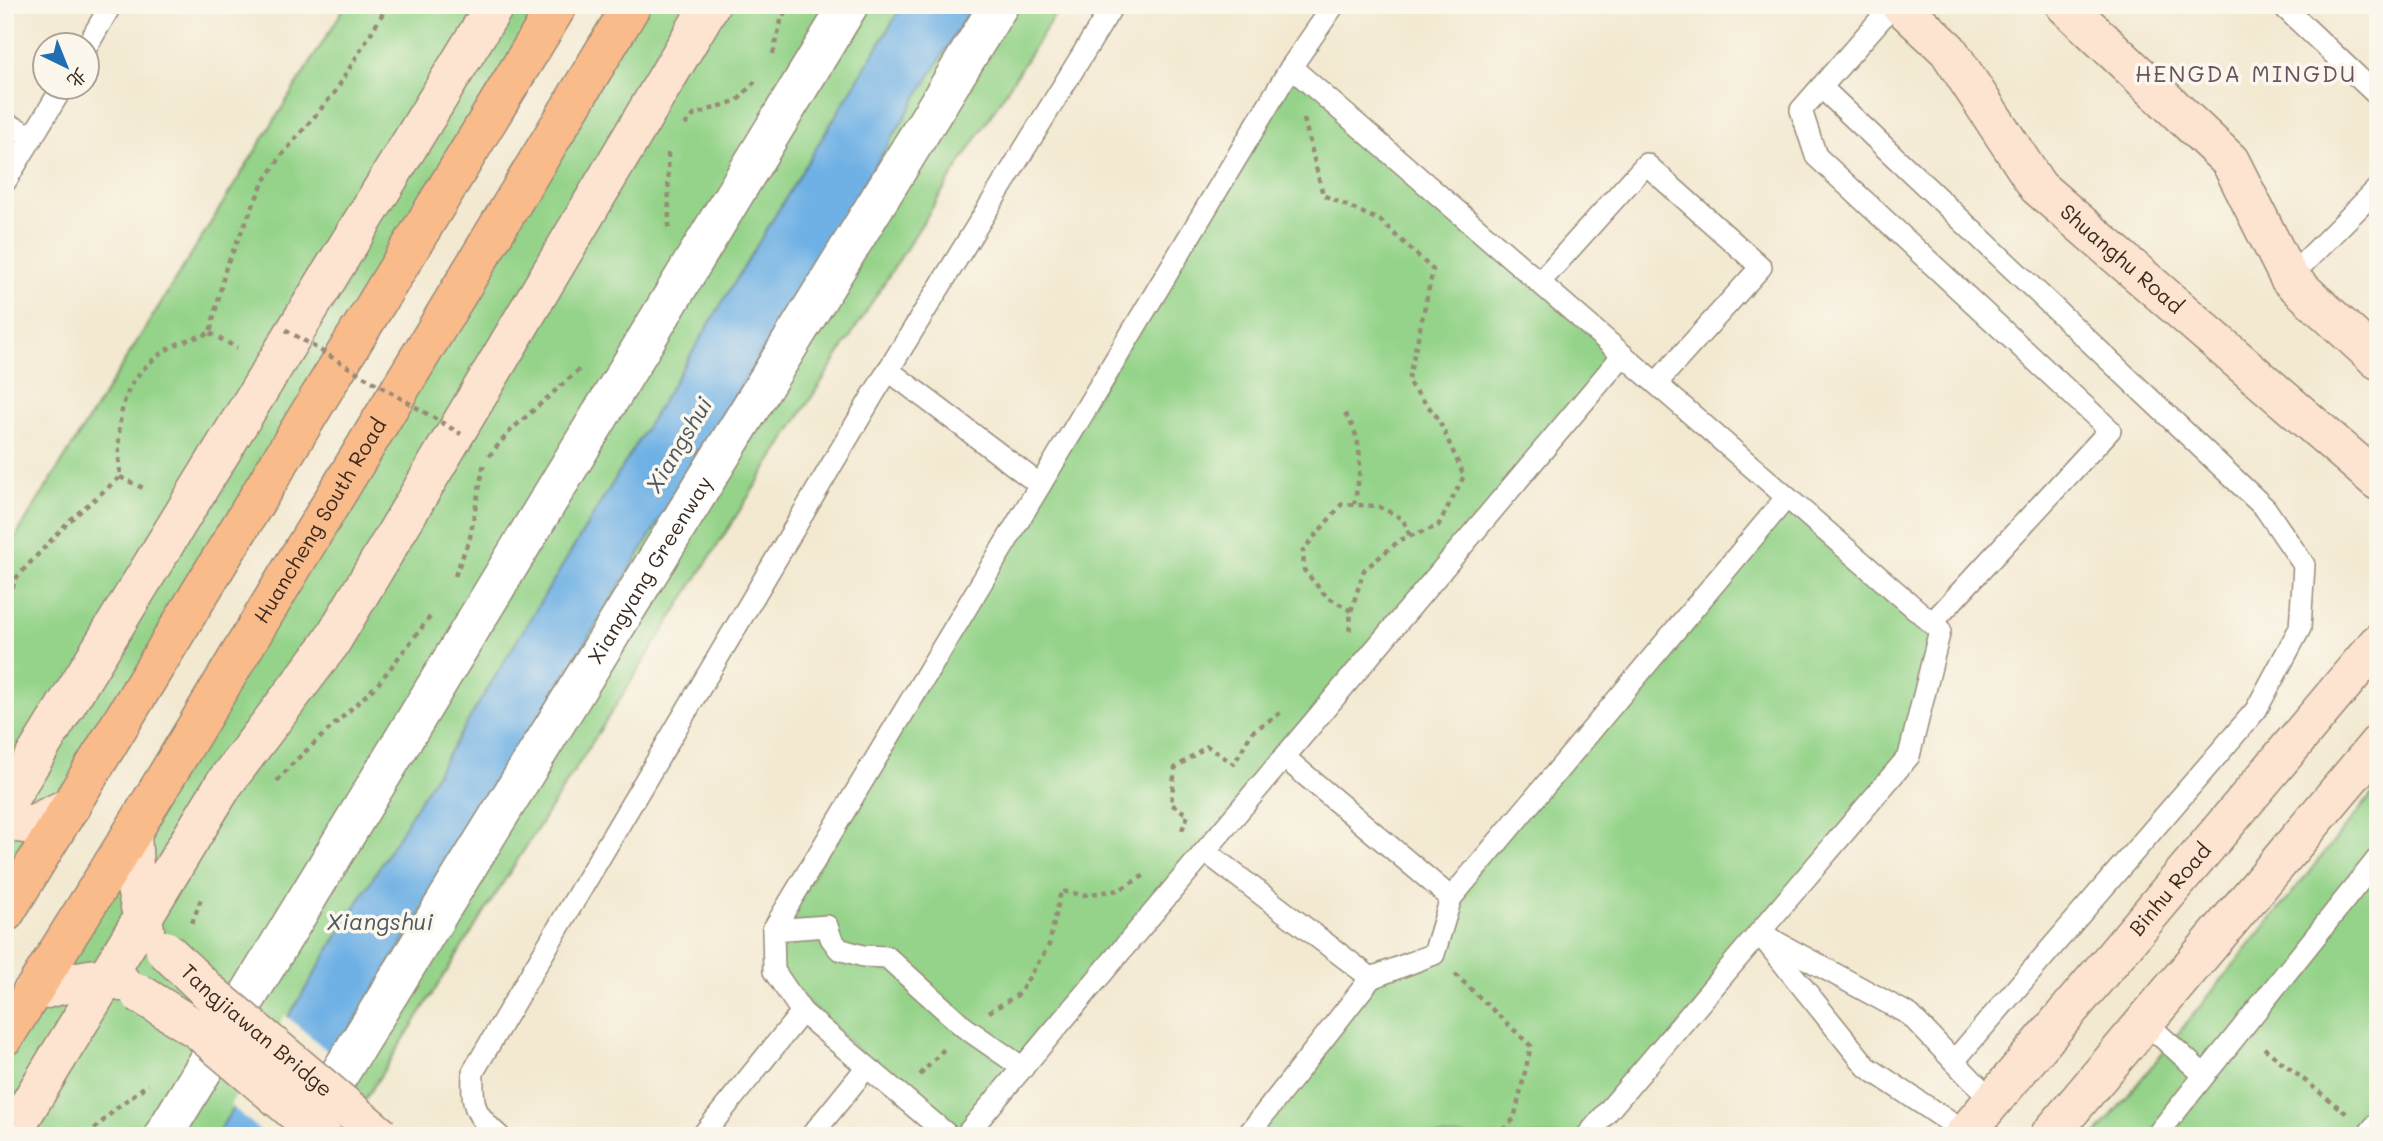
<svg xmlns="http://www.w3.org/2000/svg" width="2383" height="1141" viewBox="0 0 2383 1141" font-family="Mali,'LXGW WenKai TC',sans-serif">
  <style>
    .green { fill: #94d389; stroke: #687e54; stroke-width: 2 }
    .water { fill: #70b1e5; stroke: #566e82; stroke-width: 2 }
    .pier { fill: #f3e9d1 }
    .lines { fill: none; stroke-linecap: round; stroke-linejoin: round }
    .lane-casing { stroke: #978a78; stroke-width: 24 }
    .street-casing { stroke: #978a78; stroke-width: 41 }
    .secondary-casing { stroke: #978a78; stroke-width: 41 }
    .highway-casing { stroke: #978a78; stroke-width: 41 }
    .path { stroke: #978a78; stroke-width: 4.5; stroke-dasharray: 5 5; stroke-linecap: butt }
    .lane { stroke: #fff; stroke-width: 21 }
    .street { stroke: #fff; stroke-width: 38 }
    .secondary { stroke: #fde4d1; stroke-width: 38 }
    .highway { stroke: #fabb8b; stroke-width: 38 }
    .secondary-bridge-casing { stroke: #978a78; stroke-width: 41; stroke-linecap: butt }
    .path-bridge { stroke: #978a78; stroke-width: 4.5; stroke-dasharray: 5 5; stroke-linecap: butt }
    .secondary-bridge { stroke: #fde4d1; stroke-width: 38 }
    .labels { text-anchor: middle; stroke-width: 7; stroke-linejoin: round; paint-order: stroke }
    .street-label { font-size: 21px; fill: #3b2a1e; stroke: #fbf7ec }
    .neighbourhood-label { font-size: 23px; letter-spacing: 2px; fill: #6a525e; stroke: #fbf7ec }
    .water-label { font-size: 23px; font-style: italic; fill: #4e5964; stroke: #fbf7ec }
  </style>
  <rect width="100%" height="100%" fill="#fbf7ec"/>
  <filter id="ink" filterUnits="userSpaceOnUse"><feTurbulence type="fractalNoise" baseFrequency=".0143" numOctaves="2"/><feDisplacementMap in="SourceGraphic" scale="14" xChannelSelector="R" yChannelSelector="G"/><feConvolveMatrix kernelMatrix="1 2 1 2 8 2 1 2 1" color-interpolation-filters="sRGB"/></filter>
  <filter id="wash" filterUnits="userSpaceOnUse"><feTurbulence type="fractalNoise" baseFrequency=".00686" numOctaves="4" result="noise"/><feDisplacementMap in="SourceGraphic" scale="28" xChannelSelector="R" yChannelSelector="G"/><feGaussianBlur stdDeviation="1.57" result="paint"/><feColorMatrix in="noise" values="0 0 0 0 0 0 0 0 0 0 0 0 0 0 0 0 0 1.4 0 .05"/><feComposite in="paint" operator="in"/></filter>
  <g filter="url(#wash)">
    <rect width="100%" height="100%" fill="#f3e9d1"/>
    <!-- green -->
    <g class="green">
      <polygon points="346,5 558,5 5,913 5,554"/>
      <polygon points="632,5 1061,5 342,1136 5,1136 5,1036"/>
      <polygon points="1291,67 1623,355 964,1136 949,1136 774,971 781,929"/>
      <polygon points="1786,498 1940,630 1909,756 1587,1136 1247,1136 1371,978 1434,954 1451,898"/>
      <polygon points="2378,787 2378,1136 2095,1136"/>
    </g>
    <!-- water -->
    <polygon class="water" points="903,5 973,5 285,1136 216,1136"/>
    <!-- pier -->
    <polygon class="pier" points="285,1015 336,1058 289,1136 267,1136 230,1105"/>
  </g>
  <g filter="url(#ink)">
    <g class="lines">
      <defs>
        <g id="lane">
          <polyline points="1893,5 1801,110 1816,156 2110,430 1932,623"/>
          <polyline points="2282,5 2378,96"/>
          <polyline points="87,46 111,5"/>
          <polyline points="1291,67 1334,5"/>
          <polyline points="1821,87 2265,508 2304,565 2300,628 2256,710 1954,1061"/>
          <polyline points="5,123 32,136"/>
          <polyline points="5,182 62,88"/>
          <polyline points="2289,278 2378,188"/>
          <polyline points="1539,283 1646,164 1761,267 1661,378"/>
          <polyline points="888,370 1040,485"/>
          <polyline points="1206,852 1371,978 1434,954 1451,898 1285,758"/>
          <polyline points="1451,898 1786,498"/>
          <polyline points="773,930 827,926 831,938 839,949 863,956 887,957 964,1027 1023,1068"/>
          <polyline points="1759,933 1867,1067 1966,1133"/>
          <polyline points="1767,937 1910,1015 1992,1101"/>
          <polyline points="2145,1022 2204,1075"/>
          <path d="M499,1136C473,1113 472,1106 473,1072L873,395L1113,5"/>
          <polyline points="702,1136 802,1012"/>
          <polyline points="811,1136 866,1068"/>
          <polyline points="949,1136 802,1012 774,971 773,930 1291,67 1940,630 1909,756 1587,1136"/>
          <polyline points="965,1136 1623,355"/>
          <polyline points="1247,1136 1371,978"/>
          <polyline points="2156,1136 2378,858"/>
          <polyline points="2367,1136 2378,1122"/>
        </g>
        <g id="street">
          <path id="s1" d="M311,1120L999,5"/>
          <polyline points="163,1136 849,5"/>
        </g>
        <g id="secondary">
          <path id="s2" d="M1900,5L1948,50L2038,187L2378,481"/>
          <polyline points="2065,5 2230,161 2289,278 2378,360"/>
          <polyline points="5,805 495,5"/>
          <polyline points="5,821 31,825 71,806"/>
          <polyline points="132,833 135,884 145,929"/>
          <path d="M31,993C53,988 102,970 121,982"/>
          <polyline points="10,1136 224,784 330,644 710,5"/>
          <path id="s3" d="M1963,1136L2378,643"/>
          <polyline points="2049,1136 2378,744"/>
        </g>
        <g id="highway">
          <polyline points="5,913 558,5"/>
          <path id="s4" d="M5,1036L132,833L632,5"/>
        </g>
      </defs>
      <!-- lane casing -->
      <use href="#lane" class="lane-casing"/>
      <!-- street casing -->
      <use href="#street" class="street-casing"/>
      <!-- secondary casing -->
      <use href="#secondary" class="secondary-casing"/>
      <!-- highway casing -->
      <use href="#highway" class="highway-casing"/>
      <!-- path -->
      <g class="path">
        <polyline points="773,54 782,17 789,5"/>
        <polyline points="1304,119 1323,195 1381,221 1433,270 1408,382 1438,418 1464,476 1438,526 1400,540 1364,570 1351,611 1349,635"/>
        <polyline points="685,125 694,115 738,100 758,78"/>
        <polyline points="668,153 669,228"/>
        <polyline points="210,333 237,348"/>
        <path d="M1345,414C1365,441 1361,473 1354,504"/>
        <polyline points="489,456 511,430 581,368"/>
        <polyline points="120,477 147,490"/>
        <polyline points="455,576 470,537 484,463"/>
        <path d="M5,607L16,578L68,522L120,477C117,424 116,383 165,351C177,342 196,338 210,333L226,267L263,183L282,155L335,92L388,5"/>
        <polyline points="1351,611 1326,596 1304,570 1303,550 1342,504 1378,506 1403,519 1410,536"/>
        <polyline points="277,781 294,762 378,684 433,613"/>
        <polyline points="1182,830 1188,815 1171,804 1175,768 1207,746 1234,764 1252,732 1283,711"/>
        <polyline points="192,923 201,899"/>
        <polyline points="1455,974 1531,1046 1514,1119 1496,1136"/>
        <polyline points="989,1012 1019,994 1049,945 1061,891 1083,895 1119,890 1145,875"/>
        <polyline points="2264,1048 2347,1114"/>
        <polyline points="920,1075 945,1048"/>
        <polyline points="87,1136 119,1106 148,1084"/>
      </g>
      <!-- lane -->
      <use href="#lane" class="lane"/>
      <!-- street -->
      <use href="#street" class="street"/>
      <!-- secondary -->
      <use href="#secondary" class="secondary"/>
      <!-- highway -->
      <use href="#highway" class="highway"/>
      <defs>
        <g id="secondary-bridge">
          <path id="s5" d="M165,950L209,992L381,1136"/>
          <polyline points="139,993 198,1030 323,1136"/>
        </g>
      </defs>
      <!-- secondary-bridge casing -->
      <use href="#secondary-bridge" class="secondary-bridge-casing"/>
      <!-- path-bridge -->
      <polyline class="path-bridge" points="286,330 461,434"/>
      <!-- secondary-bridge -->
      <use href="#secondary-bridge" class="secondary-bridge"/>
    </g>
  </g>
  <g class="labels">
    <!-- street labels -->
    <g class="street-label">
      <text dy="7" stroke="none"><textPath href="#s2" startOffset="340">Shuanghu Road</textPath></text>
      <text dy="7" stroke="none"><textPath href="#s4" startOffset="604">Huancheng South Road</textPath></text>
      <text dy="7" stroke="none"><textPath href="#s1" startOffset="646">Xiangyang Greenway</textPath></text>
      <text dy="7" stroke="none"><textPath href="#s3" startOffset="322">Binhu Road</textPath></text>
      <text dy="7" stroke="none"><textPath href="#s5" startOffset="122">Tangjiawan Bridge</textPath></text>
    </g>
    <!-- neighbourhood labels -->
    <g class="neighbourhood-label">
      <text x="2246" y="82">HENGDA MINGDU</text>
    </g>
    <!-- water labels -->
    <g class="water-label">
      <text transform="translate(679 445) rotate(-59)" y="8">Xiangshui</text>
      <text x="380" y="930">Xiangshui</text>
    </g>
  </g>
  <!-- margin -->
  <rect width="2383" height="1141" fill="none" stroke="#fbf7ec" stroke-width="28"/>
  <!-- north arrow -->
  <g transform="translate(66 66) rotate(137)"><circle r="33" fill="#fbf7ec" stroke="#aea59a" stroke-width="2"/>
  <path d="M0-5L12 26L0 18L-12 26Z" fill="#1f6fb2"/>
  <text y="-10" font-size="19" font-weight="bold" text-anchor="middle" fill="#3b2a1e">北</text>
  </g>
</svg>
